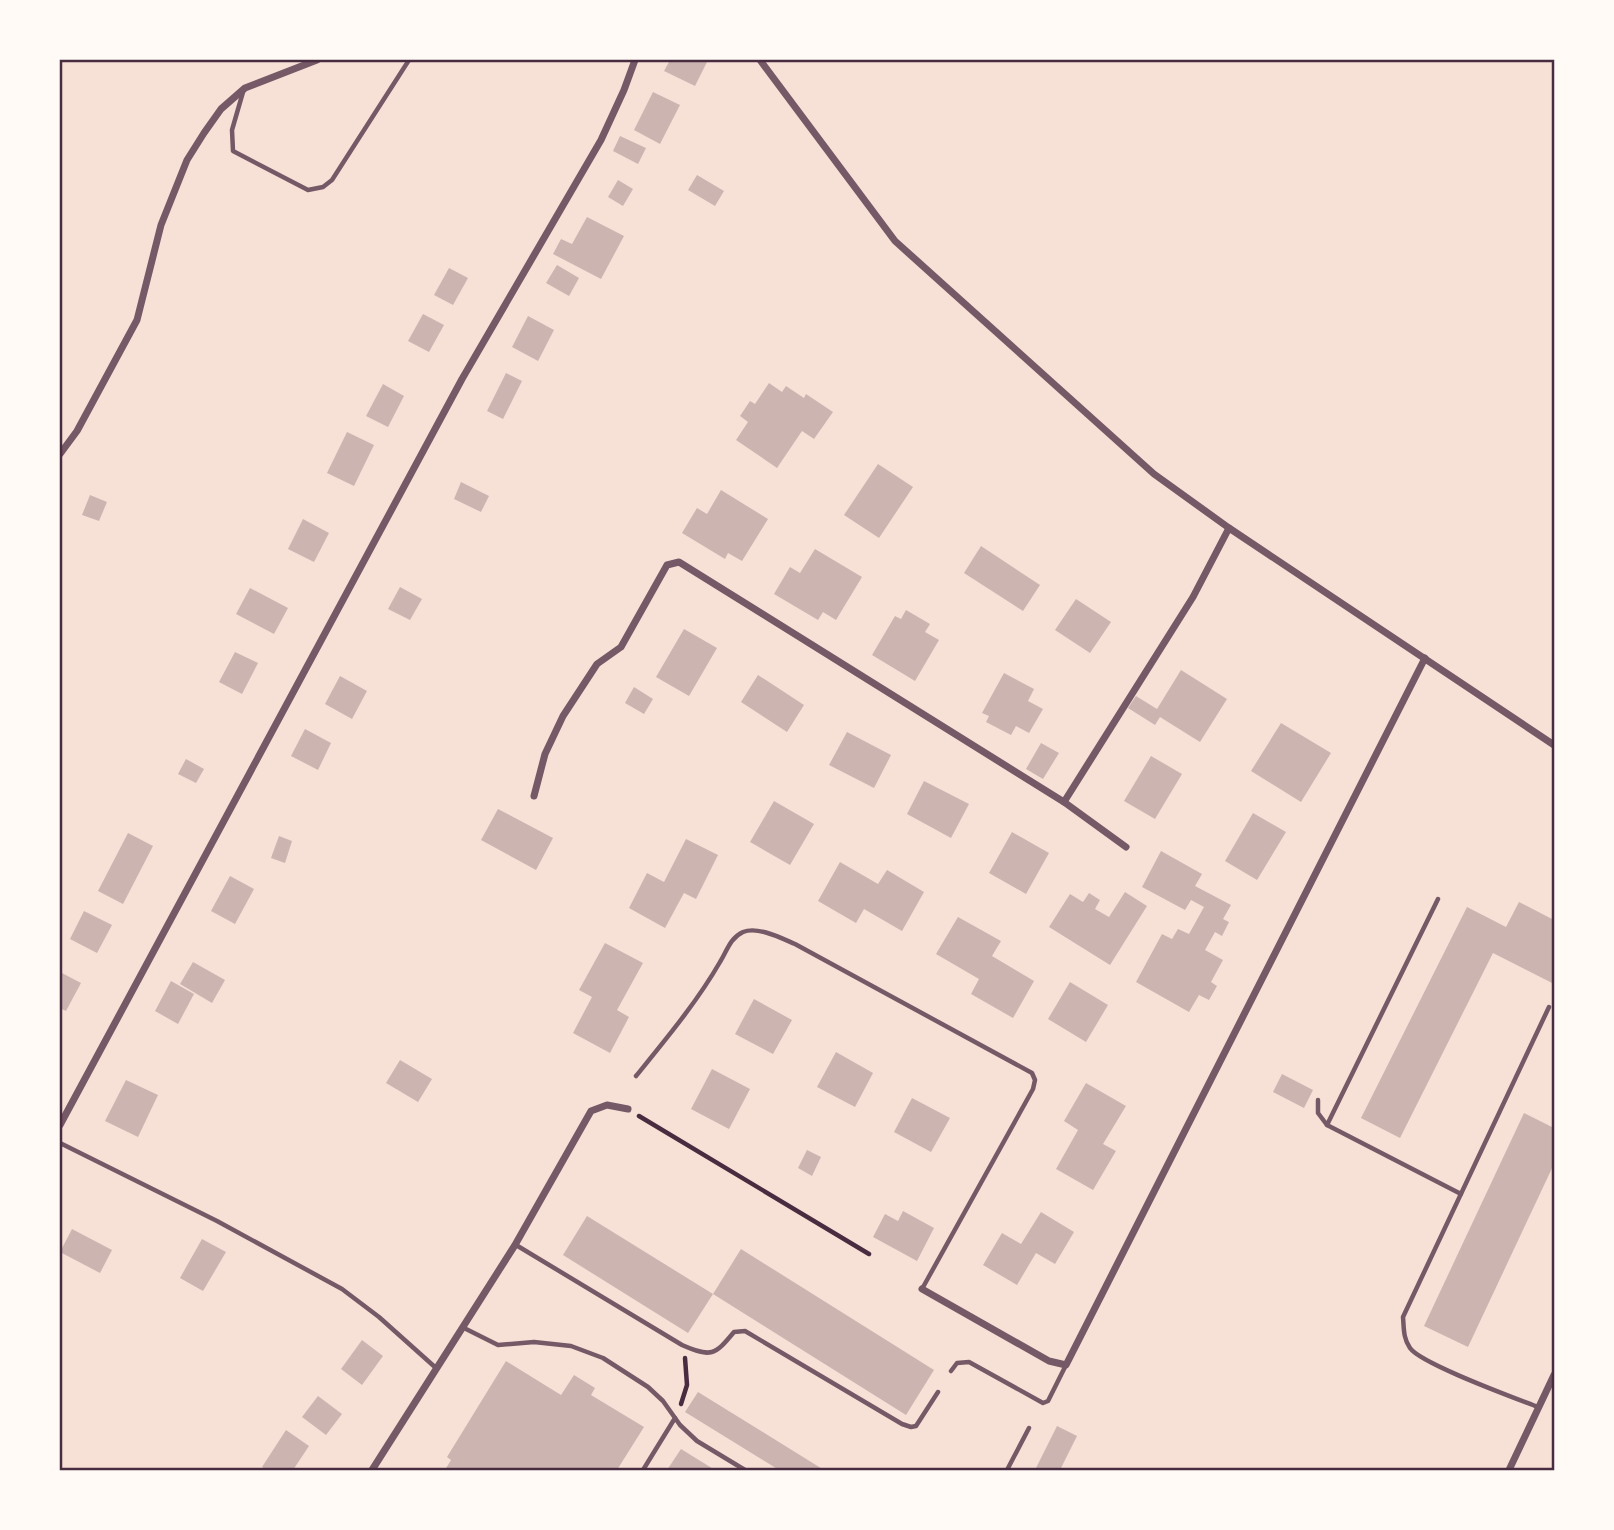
<svg xmlns="http://www.w3.org/2000/svg" width="1614" height="1530" viewBox="0 0 1614 1530" font-family="'Golos Text',sans-serif">
  <style>
    .building { fill: #ccb4b1 }
    .lines { fill: none; stroke-linecap: round; stroke-linejoin: round }
    .path { stroke: #4a2c40; stroke-width: 4.5 }
    .service { stroke: #755966; stroke-width: 4.5 }
    .minor { stroke: #755966; stroke-width: 7 }
    .neatline { fill: none; stroke: #4a2c40; stroke-width: 2.5 }
  </style>
  <rect width="100%" height="100%" fill="#f7e1d7"/>
  <!-- building -->
  <g class="building">
    <polygon points="670,60 708,60 695,86 664,71"/>
    <polygon points="653,92 680,105 660,144 634,130"/>
    <polygon points="620,136 646,148 638,164 613,151"/>
    <polygon points="697,175 724,191 715,206 688,190"/>
    <polygon points="618,180 633,189 623,206 608,197"/>
    <polygon points="587,217 624,236 601,279 553,254 561,239 572,244"/>
    <polygon points="557,265 579,278 569,296 546,283"/>
    <polygon points="449,268 468,278 453,305 434,295"/>
    <polygon points="423,314 444,325 429,352 408,341"/>
    <polygon points="528,316 554,330 538,361 512,347"/>
    <polygon points="506,373 522,381 503,419 487,411"/>
    <polygon points="769,383 782,392 786,386 804,398 806,394 833,412 814,439 802,431 777,468 736,440 748,422 740,416 750,401 755,404"/>
    <polygon points="383,384 404,396 388,427 366,416"/>
    <polygon points="347,432 374,445 354,486 327,473"/>
    <polygon points="878,464 913,487 879,538 844,515"/>
    <polygon points="461,482 489,496 481,512 454,499"/>
    <polygon points="721,490 768,519 742,561 728,553 725,559 682,533 697,508 707,514"/>
    <polygon points="90,495 107,502 99,521 82,515"/>
    <polygon points="303,519 329,533 314,562 288,549"/>
    <polygon points="981,546 1040,585 1023,611 964,573"/>
    <polygon points="815,549 862,577 836,620 823,612 818,620 774,594 790,567 800,573"/>
    <polygon points="400,587 422,599 410,620 388,609"/>
    <polygon points="250,588 288,608 274,634 236,614"/>
    <polygon points="1076,599 1111,622 1090,653 1055,630"/>
    <polygon points="906,610 930,624 925,632 939,640 915,681 872,655 895,616 901,619"/>
    <polygon points="684,629 717,648 689,696 656,677"/>
    <polygon points="235,652 258,663 242,694 219,682"/>
    <polygon points="1181,670 1227,699 1200,742 1160,717 1155,725 1128,708 1136,696 1157,709"/>
    <polygon points="1004,673 1034,689 1028,701 1043,709 1029,733 1016,726 1011,735 986,722 989,716 982,713"/>
    <polygon points="758,675 804,705 787,732 741,702"/>
    <polygon points="340,676 367,691 352,719 325,704"/>
    <polygon points="634,687 653,699 644,714 625,703"/>
    <polygon points="1281,723 1331,753 1301,802 1251,771"/>
    <polygon points="305,729 331,743 318,770 291,756"/>
    <polygon points="847,732 891,755 874,788 829,765"/>
    <polygon points="1041,743 1059,753 1043,779 1026,769"/>
    <polygon points="1151,756 1182,774 1155,819 1124,801"/>
    <polygon points="186,759 204,769 196,783 178,774"/>
    <polygon points="924,781 969,804 951,838 907,814"/>
    <polygon points="774,801 814,824 790,865 750,842"/>
    <polygon points="498,809 553,838 536,870 481,840"/>
    <polygon points="1253,813 1286,832 1257,880 1225,861"/>
    <polygon points="1012,832 1049,853 1026,894 989,873"/>
    <polygon points="128,833 153,846 123,904 98,891"/>
    <polygon points="279,836 292,841 285,863 271,858"/>
    <polygon points="686,839 718,855 696,899 684,893 665,928 629,908 647,873 664,882"/>
    <polygon points="1161,851 1202,874 1195,886 1231,905 1223,919 1229,922 1222,936 1215,932 1205,950 1223,960 1211,982 1217,986 1209,1000 1199,995 1189,1012 1136,982 1162,934 1172,939 1178,929 1189,934 1204,907 1191,900 1185,910 1142,887"/>
    <polygon points="840,862 878,884 887,870 924,892 902,931 864,909 856,923 818,901"/>
    <polygon points="230,876 254,889 235,924 211,911"/>
    <polygon points="1125,892 1147,906 1110,965 1049,927 1070,894 1083,902 1089,893 1100,900 1095,909 1109,917"/>
    <polygon points="1519,902 1554,920 1554,984 1493,953 1400,1138 1361,1118 1467,907 1506,927"/>
    <polygon points="84,911 112,925 97,953 70,939"/>
    <polygon points="958,917 1001,941 992,956 1034,981 1013,1018 971,994 979,979 936,954"/>
    <polygon points="605,943 643,963 617,1010 629,1017 610,1053 573,1033 592,997 579,990"/>
    <polygon points="193,962 225,980 212,1003 180,984"/>
    <polygon points="60,972 81,983 66,1011 60,1008"/>
    <polygon points="171,981 194,994 178,1024 155,1011"/>
    <polygon points="1070,982 1108,1005 1086,1042 1048,1019"/>
    <polygon points="754,999 792,1020 773,1054 735,1034"/>
    <polygon points="836,1052 873,1073 855,1107 817,1087"/>
    <polygon points="400,1060 432,1079 418,1102 386,1083"/>
    <polygon points="712,1069 750,1089 729,1129 691,1109"/>
    <polygon points="1282,1074 1313,1090 1304,1108 1273,1092"/>
    <polygon points="126,1080 158,1095 138,1137 105,1121"/>
    <polygon points="1086,1083 1126,1106 1103,1144 1116,1151 1093,1190 1056,1169 1078,1130 1064,1121"/>
    <polygon points="912,1098 950,1118 931,1152 894,1132"/>
    <polygon points="1524,1113 1554,1128 1554,1164 1468,1347 1424,1326"/>
    <polygon points="807,1150 821,1157 812,1176 798,1168"/>
    <polygon points="903,1211 934,1228 917,1261 873,1237 885,1214 898,1221"/>
    <polygon points="1041,1212 1074,1232 1055,1264 1036,1253 1017,1285 983,1265 1002,1233 1021,1244"/>
    <polygon points="587,1216 713,1294 688,1333 563,1255"/>
    <polygon points="72,1229 112,1250 100,1273 60,1252"/>
    <polygon points="202,1239 226,1252 203,1291 180,1278"/>
    <polygon points="741,1249 934,1370 906,1415 713,1294"/>
    <polygon points="362,1340 383,1356 362,1385 341,1369"/>
    <polygon points="506,1361 561,1395 574,1375 595,1388 591,1395 644,1427 617,1470 445,1470 451,1460 447,1457"/>
    <polygon points="698,1392 824,1470 779,1470 685,1412"/>
    <polygon points="318,1396 342,1414 326,1435 302,1417"/>
    <polygon points="1057,1426 1077,1436 1060,1470 1035,1470"/>
    <polygon points="286,1430 309,1446 293,1470 267,1470 262,1467"/>
    <polygon points="681,1449 715,1470 667,1470"/>
  </g>
  <g class="lines">
    <!-- path -->
    <g class="path">
      <polyline points="639,1116 869,1254"/>
      <polyline points="681,1404 687,1385 685,1358"/>
    </g>
    <!-- service -->
    <g class="service">
      <polyline points="243,92 232,130 233,151 308,190 323,187 332,180 409,60"/>
      <path d="M636,1076C666,1039 697,1002 720,962C727,951 730,938 743,932C758,926 781,938 795,944L1032,1073L1035,1080L1033,1089L922,1289"/>
      <polyline points="1318,1100 1318,1113 1327,1125 1461,1194"/>
      <polyline points="1327,1125 1438,899"/>
      <polyline points="60,1143 217,1221 342,1289 379,1317 436,1368"/>
      <path d="M516,1245L682,1345C711,1358 715,1355 734,1332L745,1331L902,1424L911,1427L916,1426L938,1392"/>
      <polyline points="464,1328 498,1345 534,1342 571,1346 603,1358 648,1387 663,1401 680,1425 697,1441 745,1470"/>
      <polyline points="951,1371 957,1363 969,1362 1043,1403 1048,1401 1066,1365"/>
      <path d="M1538,1407C1515,1398 1421,1364 1410,1348C1403,1338 1404,1328 1403,1317L1549,1007"/>
      <polyline points="643,1470 675,1418"/>
      <polyline points="1007,1470 1029,1428"/>
    </g>
    <!-- minor -->
    <g class="minor">
      <polyline points="760,60 895,241 1154,474 1229,528 1554,745"/>
      <polyline points="60,454 77,431 137,320 161,225 187,160 204,133 221,109 245,88 317,60"/>
      <polyline points="534,796 545,754 563,716 597,664 621,647 667,565 679,562 1064,802 1193,597 1229,528"/>
      <polyline points="1064,802 1126,847"/>
      <polyline points="60,1125 462,379 601,140 624,90 635,60"/>
      <polyline points="922,1289 1049,1361 1066,1365 1425,658"/>
      <polyline points="372,1470 515,1245 591,1111 607,1105 628,1109"/>
      <polyline points="1509,1470 1554,1375"/>
    </g>
  </g>
  <!-- border -->
  <rect width="1614" height="1530" fill="none" stroke="#fffaf5" stroke-width="122"/>
  <rect x="61" y="61" width="1492" height="1408" class="neatline"/>
</svg>
